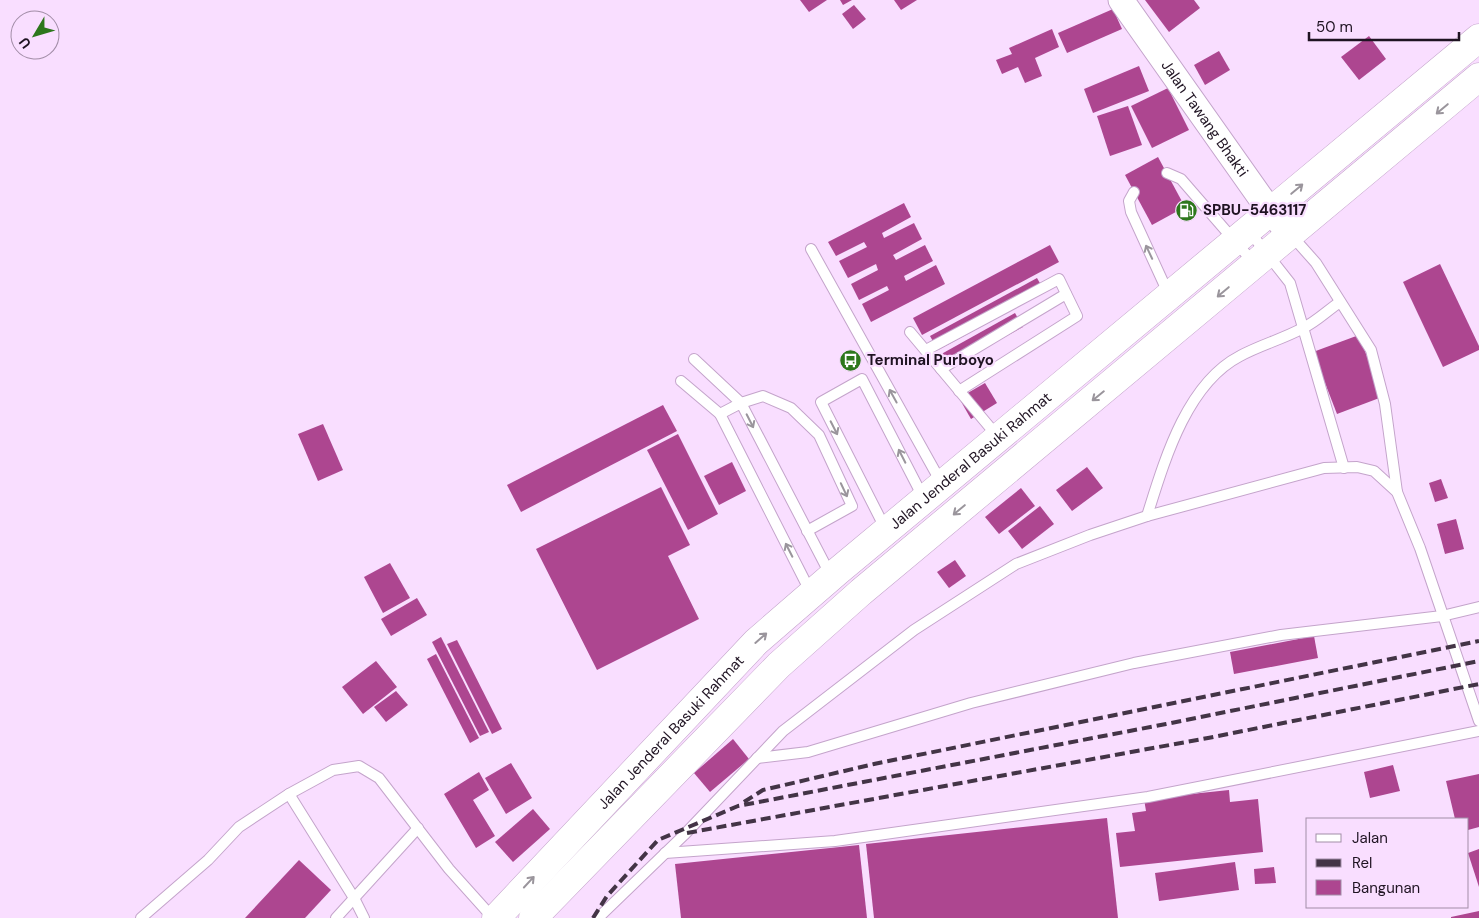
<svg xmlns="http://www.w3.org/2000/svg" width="1479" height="918" viewBox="0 0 1479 918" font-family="'DM Sans',sans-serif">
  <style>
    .building { fill: #ad4690 }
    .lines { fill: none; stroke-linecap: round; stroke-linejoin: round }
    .service-casing { stroke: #c4a4cb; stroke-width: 12 }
    .tertiary-casing { stroke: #c4a4cb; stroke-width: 27 }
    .trunk-casing { stroke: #c4a4cb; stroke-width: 29 }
    .service { stroke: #fff; stroke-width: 10 }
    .tertiary { stroke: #fff; stroke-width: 25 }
    .trunk { stroke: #fff; stroke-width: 28 }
    .rail { stroke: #433446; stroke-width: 4; stroke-dasharray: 10 5; stroke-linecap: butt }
    .oneway { stroke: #9a959c }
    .labels { text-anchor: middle; stroke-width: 4.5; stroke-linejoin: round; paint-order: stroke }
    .street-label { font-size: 15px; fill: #1f1322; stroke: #f9deff }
    .poi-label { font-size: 15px; font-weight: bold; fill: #1f1322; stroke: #f9deff; text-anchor: start }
  </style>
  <rect width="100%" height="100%" fill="#f9deff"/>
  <!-- building -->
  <g class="building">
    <polygon points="800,0 827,0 809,12"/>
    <polygon points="840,0 852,0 843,5"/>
    <polygon points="894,0 917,0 901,10"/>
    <polygon points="1145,0 1194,0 1200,8 1169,32"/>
    <polygon points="854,5 866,19 853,29 842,14"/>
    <polygon points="1113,9 1122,29 1067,53 1058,33"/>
    <polygon points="1052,29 1059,47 1035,58 1042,76 1025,83 1018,67 1002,74 996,60 1012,54 1009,48"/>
    <polygon points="1369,36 1386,59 1359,80 1341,57"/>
    <polygon points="1219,51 1230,70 1205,85 1194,65"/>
    <polygon points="1139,66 1149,91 1093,113 1084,89"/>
    <polygon points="1168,88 1189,130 1152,148 1131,106"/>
    <polygon points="1128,106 1142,145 1110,156 1097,116"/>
    <polygon points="1158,157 1185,207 1152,225 1125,175"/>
    <polygon points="904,203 911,217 882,233 884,238 914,223 922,239 893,255 896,260 925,245 933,261 904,276 906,281 936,265 945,284 871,322 862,304 889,290 887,286 859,300 851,284 878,270 876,264 848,278 839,261 867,247 864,242 836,256 828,242"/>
    <polygon points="1050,245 1059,262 922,335 913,318"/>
    <polygon points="1440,264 1479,346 1479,350 1443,367 1403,282"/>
    <polygon points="1037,278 1045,292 938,350 930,336"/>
    <polygon points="1015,313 1023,327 943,371 936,357"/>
    <polygon points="1359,335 1382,397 1337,414 1313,352"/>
    <polygon points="985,383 997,403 971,419 959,398"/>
    <polygon points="663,405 677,431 521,512 507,485"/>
    <polygon points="323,424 343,470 318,481 298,434"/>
    <polygon points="678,434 718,514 688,530 647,450"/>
    <polygon points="732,462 746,491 719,505 704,476"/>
    <polygon points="1087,467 1103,488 1072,511 1056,490"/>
    <polygon points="1441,479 1448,498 1435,502 1429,483"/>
    <polygon points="661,487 690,545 668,556 699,619 597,670 536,549"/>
    <polygon points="1021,488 1035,506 999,534 985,517"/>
    <polygon points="1040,506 1054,524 1022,549 1008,531"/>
    <polygon points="1456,519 1464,549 1445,554 1437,524"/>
    <polygon points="955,560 966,576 949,588 937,572"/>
    <polygon points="390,563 410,598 383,613 364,577"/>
    <polygon points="417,598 427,615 391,636 381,619"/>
    <polygon points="1314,636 1318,658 1234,674 1230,652"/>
    <polygon points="441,637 489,732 480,736 432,642"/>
    <polygon points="457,640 502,729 492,734 447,644"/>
    <polygon points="436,654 479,738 470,743 427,659"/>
    <polygon points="376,661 397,687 363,714 342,687"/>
    <polygon points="396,691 408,705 386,722 374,707"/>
    <polygon points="733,739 749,759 710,792 694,773"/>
    <polygon points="511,763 532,798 506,814 485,778"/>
    <polygon points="1393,765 1400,791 1370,798 1364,772"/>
    <polygon points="479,772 489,790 473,800 495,836 476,848 444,794"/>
    <polygon points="1479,774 1479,827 1468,830 1468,819 1455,819 1446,781"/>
    <polygon points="1229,790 1230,802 1258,799 1263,852 1120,867 1116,833 1135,831 1132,813 1146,811 1144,799"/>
    <polygon points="533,809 550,829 513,862 495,842"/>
    <polygon points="1107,818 1118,918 874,918 866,844"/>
    <polygon points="859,845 867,918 681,918 675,864"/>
    <polygon points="1479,849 1479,887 1468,853"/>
    <polygon points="299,860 331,890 305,918 245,918"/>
    <polygon points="1235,862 1239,890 1159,901 1155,873"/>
    <polygon points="1274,867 1276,883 1255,884 1254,869"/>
    <polygon points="1479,911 1479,918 1451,918 1451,917"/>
  </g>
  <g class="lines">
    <defs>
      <g id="service">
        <polyline points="1167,173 1181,179 1253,262"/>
        <polyline points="1134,192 1129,201 1131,212 1169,295"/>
        <polyline points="1249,231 1290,283 1344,468"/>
        <polyline points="1292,236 1316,263 1371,350 1385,404 1397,492"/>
        <polyline points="811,249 942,484"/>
        <polyline points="910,332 998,437"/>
        <polyline points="926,350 1059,279 1077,316 959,391"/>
        <polyline points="694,359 741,403 763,396 791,408 819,435 852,506 807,531"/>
        <polyline points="941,369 1066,294"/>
        <polyline points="681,381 720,414"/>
        <path d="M1147,516C1164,462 1186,384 1240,356C1260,345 1283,339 1303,328C1316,322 1328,310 1340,302"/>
        <polyline points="886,530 821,402 862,379 924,499"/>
        <polyline points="811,593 720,414 741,403 831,576"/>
        <polyline points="757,758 808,752 971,703 1134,663 1281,635 1442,616 1479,607"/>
        <polyline points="289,794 354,898 364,918"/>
        <polyline points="665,853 835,841 1148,797 1479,731"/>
        <polyline points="141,918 208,860 239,827 289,794 333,770 359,766 379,778 449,869 493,918"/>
        <polyline points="336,918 418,828"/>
        <polyline points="598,918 684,835 783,731 914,630 1016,564 1090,535 1147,516 1324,468 1357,467 1374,471 1397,492 1420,548 1479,721"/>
      </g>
      <g id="tertiary">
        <path id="s1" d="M1121,0L1270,211L1291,235"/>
      </g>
      <g id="trunk">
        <path id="s2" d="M496,918L756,642L838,571L1479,38"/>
        <polyline points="533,918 779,665 861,592 1479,77"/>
      </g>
    </defs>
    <!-- service casing -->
    <use href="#service" class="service-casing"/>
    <!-- tertiary casing -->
    <use href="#tertiary" class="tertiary-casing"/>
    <!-- trunk casing -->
    <use href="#trunk" class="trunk-casing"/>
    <!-- service -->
    <use href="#service" class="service"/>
    <!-- tertiary -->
    <use href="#tertiary" class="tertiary"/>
    <!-- trunk -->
    <use href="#trunk" class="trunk"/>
    <!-- rail -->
    <g class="rail">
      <polyline points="744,802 763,790 874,764 1479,641"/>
      <polyline points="687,833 1208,738 1479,684"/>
      <polyline points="593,918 607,896 658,840 738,806 1166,724 1479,661"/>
    </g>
  </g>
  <!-- one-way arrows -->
  <defs><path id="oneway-shaft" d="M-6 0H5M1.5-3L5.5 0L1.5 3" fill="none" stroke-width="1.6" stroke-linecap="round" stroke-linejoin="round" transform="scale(1.25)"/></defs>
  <g class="oneway">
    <use href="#oneway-shaft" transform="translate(1442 109) rotate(140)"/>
    <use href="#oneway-shaft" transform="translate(1297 189) rotate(-40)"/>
    <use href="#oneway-shaft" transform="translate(1149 252) rotate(-115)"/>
    <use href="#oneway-shaft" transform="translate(1223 292) rotate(140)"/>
    <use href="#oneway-shaft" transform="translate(893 396) rotate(-119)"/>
    <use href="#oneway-shaft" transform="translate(1098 396) rotate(141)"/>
    <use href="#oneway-shaft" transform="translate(750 421) rotate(63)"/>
    <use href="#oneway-shaft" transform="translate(834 428) rotate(63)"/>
    <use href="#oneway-shaft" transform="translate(902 456) rotate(-117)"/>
    <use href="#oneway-shaft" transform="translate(844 490) rotate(65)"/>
    <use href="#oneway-shaft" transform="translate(959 510) rotate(140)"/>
    <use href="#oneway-shaft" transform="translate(789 550) rotate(-117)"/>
    <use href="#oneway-shaft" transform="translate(761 638) rotate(-41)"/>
    <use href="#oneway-shaft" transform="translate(529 882) rotate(-47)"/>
  </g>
  <!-- icons -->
  <defs>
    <symbol id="fuel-disc" viewBox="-11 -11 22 22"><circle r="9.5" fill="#2d771c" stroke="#f9deff"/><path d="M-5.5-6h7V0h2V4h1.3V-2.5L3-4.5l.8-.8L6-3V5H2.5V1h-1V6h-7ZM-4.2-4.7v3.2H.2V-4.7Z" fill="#fff"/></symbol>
    <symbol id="bus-disc" viewBox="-11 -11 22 22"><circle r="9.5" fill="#2d771c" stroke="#f9deff"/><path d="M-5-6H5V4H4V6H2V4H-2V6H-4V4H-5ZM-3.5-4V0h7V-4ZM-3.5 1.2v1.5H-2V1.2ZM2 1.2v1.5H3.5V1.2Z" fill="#fff"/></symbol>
  </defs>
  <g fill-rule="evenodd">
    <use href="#fuel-disc" x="1174" y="198" width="25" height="25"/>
    <use href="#bus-disc" x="838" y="348" width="25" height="25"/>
  </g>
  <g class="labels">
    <!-- street labels -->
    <g class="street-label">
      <text dy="5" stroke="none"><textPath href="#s1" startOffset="145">Jalan Tawang Bhakti</textPath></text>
      <text dy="5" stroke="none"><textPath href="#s2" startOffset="660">Jalan Jenderal Basuki Rahmat</textPath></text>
      <text dy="5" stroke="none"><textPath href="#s2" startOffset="255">Jalan Jenderal Basuki Rahmat</textPath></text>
    </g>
    <!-- poi labels -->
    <g class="poi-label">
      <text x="1203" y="215">SPBU-5463117</text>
      <text x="867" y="365">Terminal Purboyo</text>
    </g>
  </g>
  <!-- legend -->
  <rect x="1306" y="818" width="162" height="90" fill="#f9deff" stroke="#a28da7"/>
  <rect x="1316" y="834" width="25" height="8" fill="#ffffff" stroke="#a28da7"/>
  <text x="1352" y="843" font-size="15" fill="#1f1322">Jalan</text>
  <rect x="1316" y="859" width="25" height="8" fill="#433446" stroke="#a28da7"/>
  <text x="1352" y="868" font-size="15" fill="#1f1322">Rel</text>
  <rect x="1316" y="880" width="25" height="15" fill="#ad4690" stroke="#a28da7"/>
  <text x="1352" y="893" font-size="15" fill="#1f1322">Bangunan</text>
  <!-- north arrow -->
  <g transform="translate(35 35) rotate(232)"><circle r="24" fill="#f9deff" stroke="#a28da7"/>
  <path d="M0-4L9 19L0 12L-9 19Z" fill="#2d771c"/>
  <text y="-8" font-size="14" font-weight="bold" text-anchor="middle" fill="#1f1322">U</text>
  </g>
  <!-- scale -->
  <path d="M1309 32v8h150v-8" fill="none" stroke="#1f1322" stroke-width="2.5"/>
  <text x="1316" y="32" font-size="15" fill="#1f1322" stroke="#f9deff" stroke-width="4" paint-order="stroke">50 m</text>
</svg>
